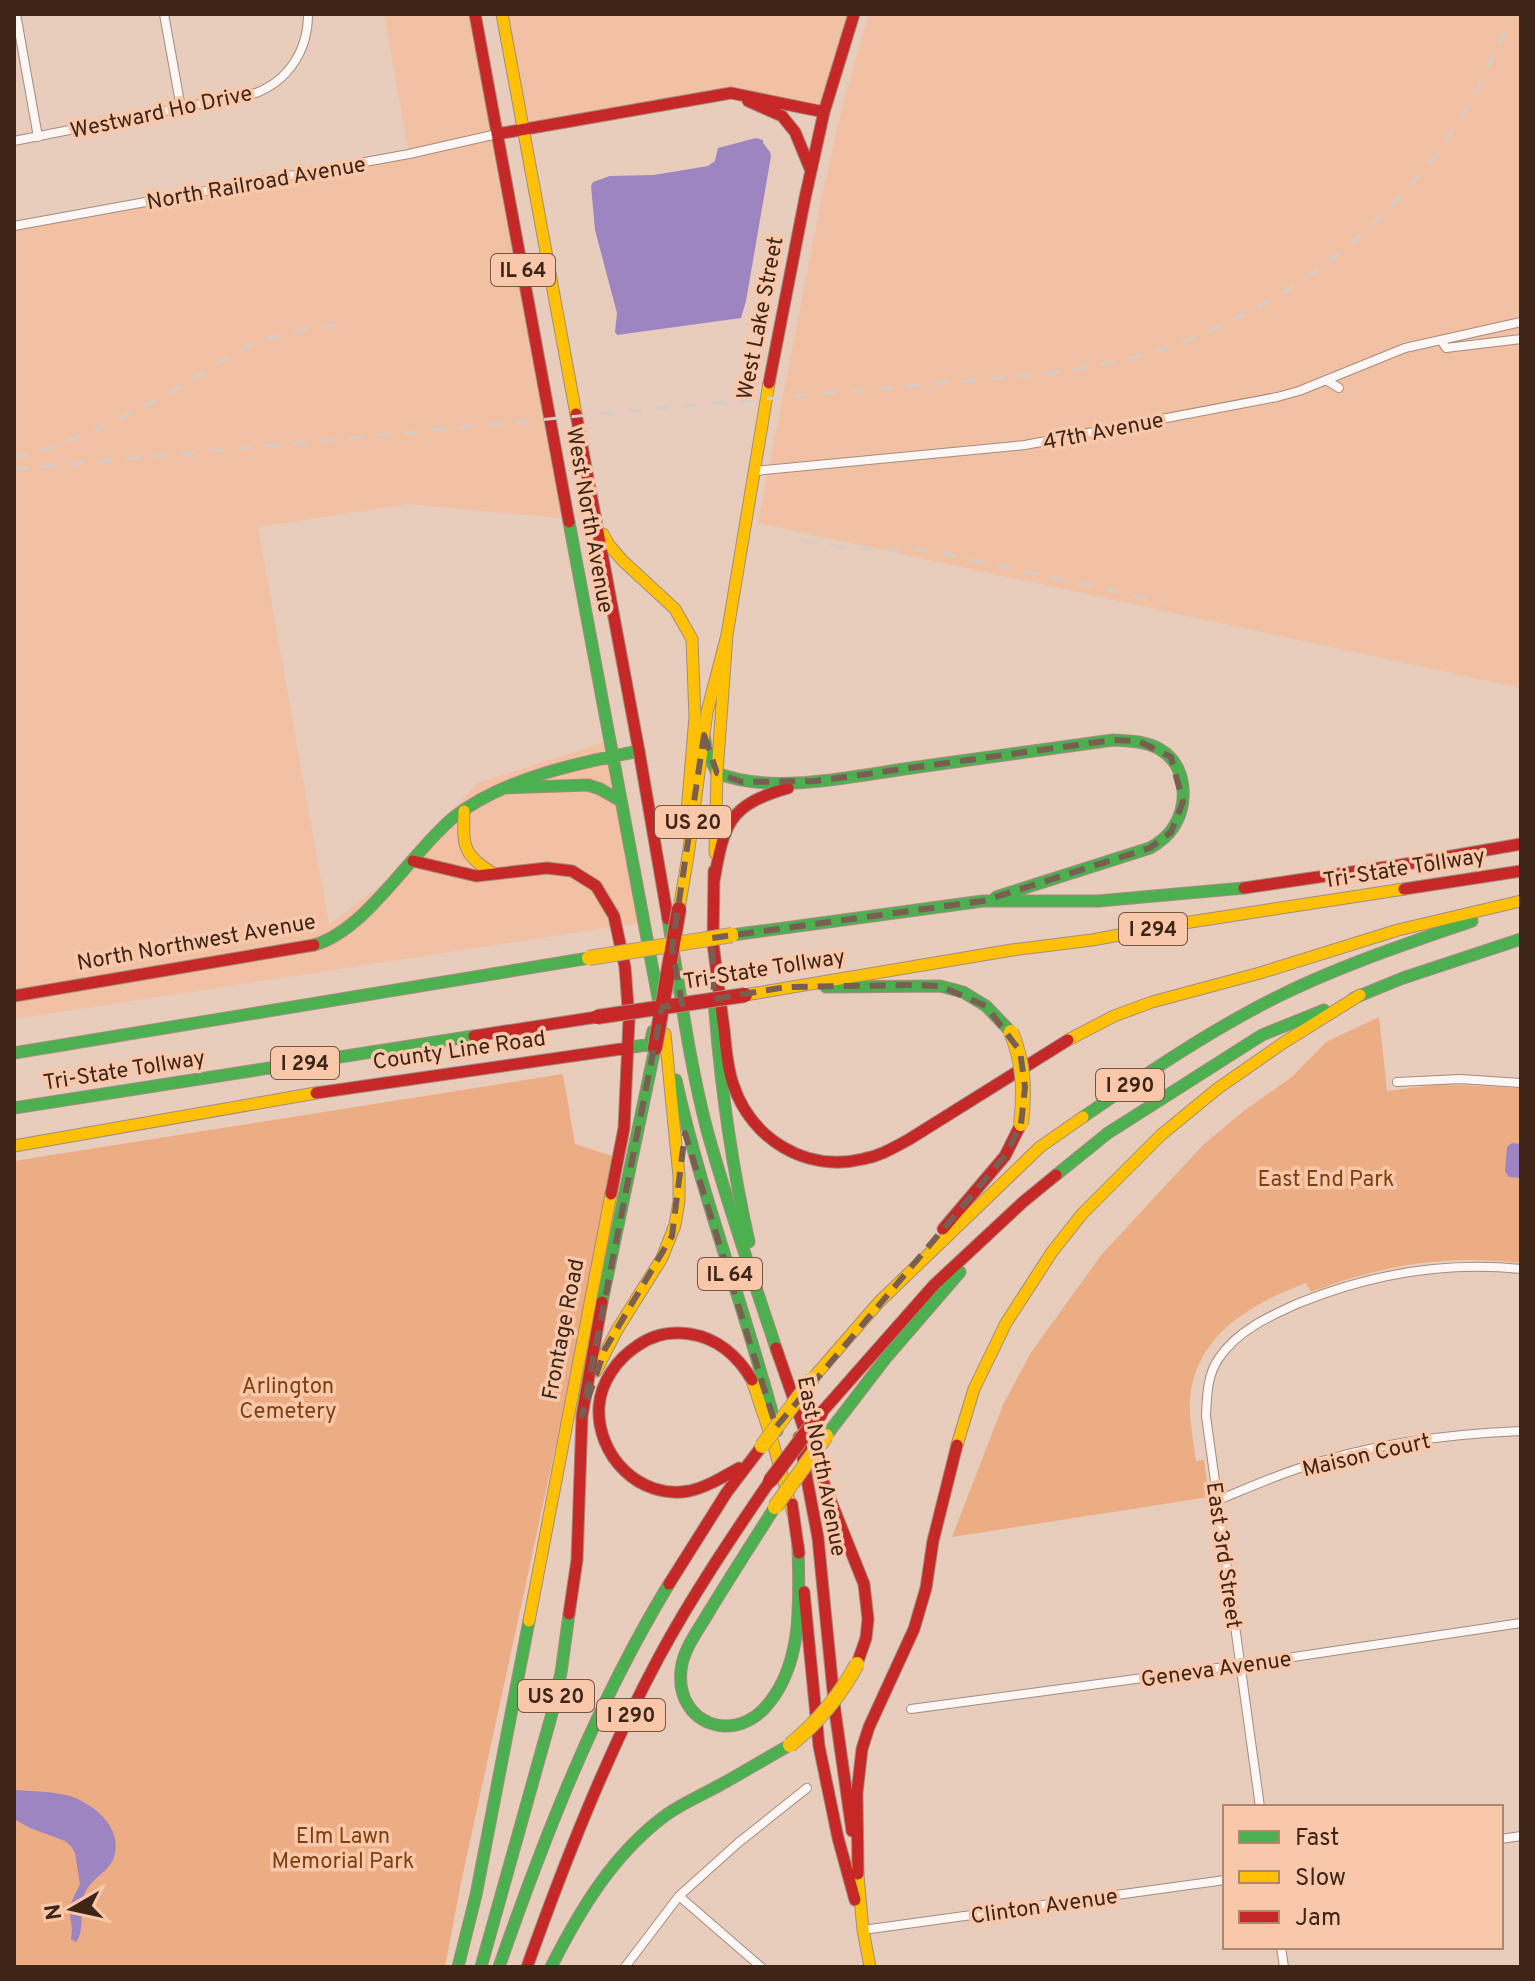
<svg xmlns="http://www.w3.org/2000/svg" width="1535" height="1981" font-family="Overpass,sans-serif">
<rect width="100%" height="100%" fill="#e8ccbc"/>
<path fill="#f2c0a3" d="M384 14H475L569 519 408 504 258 527 329 925 380 886 478 783 609 741 644 922 14 1019V226L409 154Z
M502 14H854L824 112 731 93 523 130Z
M869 14H1521V688L758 523 823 192 844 100Z"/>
<path fill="#edad84" d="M1379 1017 1387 1091 1442 1084 1521 1088V1263C1446 1254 1381 1265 1311 1292L1306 1283C1252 1303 1195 1335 1190 1399 1189 1419 1193 1440 1196 1461L1204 1460 1209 1497 952 1537 1003 1405 1030 1354 1102 1254 1203 1145 1245 1110 1292 1077 1326 1042Z
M563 1074 575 1144 612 1156 562 1417 461 1883 445 1967H14V1161Z"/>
<path fill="#9d85c2" d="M756 138 763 140V143L770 152 771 156 746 301 741 318 617 335 615 332 617 313 595 230 591 186 593 182 610 176 654 175 708 166 715 161 718 148Z
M1512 1143 1521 1144V1178L1509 1177 1505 1171 1507 1147Z
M18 1790C36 1792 56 1791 73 1797 96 1806 123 1829 114 1857 108 1874 90 1878 84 1895 78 1910 86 1928 76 1942L71 1939 72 1930 69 1907 80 1884 75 1853 71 1846 65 1841 30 1828 14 1819V1791Z"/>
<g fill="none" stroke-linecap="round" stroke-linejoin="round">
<g stroke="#a38c7e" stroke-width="10">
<path id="street" d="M16 14 38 137
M164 14 181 108
M14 141 256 93C289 80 308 50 308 14
M14 226 409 154 497 134
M1441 340 1446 348 1521 339
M1326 380 1339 388
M755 471 1025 445 1277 397 1299 391 1405 348 1521 322
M1397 1082 1460 1079 1521 1083
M1216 1501C1243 1490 1270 1478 1297 1469 1369 1444 1445 1434 1521 1431
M911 1709 1240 1665 1521 1623
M1260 1807 1206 1416C1207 1396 1207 1375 1219 1358 1238 1330 1270 1316 1299 1303 1371 1274 1444 1261 1521 1269
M1501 1839 1521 1836
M679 1896 761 1967
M863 1930 1225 1880
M1281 1947 1284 1967
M625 1967 679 1896 738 1843 807 1788"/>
</g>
<g stroke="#a38c7e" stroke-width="13">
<path id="fast" d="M569 522 660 1008
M704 735 707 752 717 773C774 796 857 775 918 767 983 758 1048 749 1113 740 1129 741 1147 741 1161 750 1187 766 1189 804 1173 828 1167 837 1159 843 1150 848L996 897
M504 788 588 785 600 789 621 801
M668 919C680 990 689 1061 707 1130 728 1206 754 1282 779 1357
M732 935 983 901H1098L1244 888
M314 945C367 930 412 851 454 817 504 778 578 763 639 751
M826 987 940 986 963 992 986 1006 1011 1032
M1354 998 1403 978 1521 939
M714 999C720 1081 731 1162 749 1242
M628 1048 650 1044 653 1031
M14 1053 589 958
M676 1080C702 1199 747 1313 777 1431
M14 1108 474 1036
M1083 1117C1146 1074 1209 1031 1277 997 1339 966 1406 944 1472 921
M1056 1175 1108 1133 1262 1035 1324 1010
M602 1302 655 1048
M826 1436 885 1359 960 1272
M775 1507C752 1543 729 1579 707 1615 697 1632 683 1650 681 1670 675 1725 736 1746 769 1703 804 1660 799 1597 798 1545
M458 1967 476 1895 529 1621
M481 1967 551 1717 561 1673 569 1614
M499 1967C545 1835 596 1704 669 1584
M551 1967C580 1910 613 1854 666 1815 683 1803 702 1795 720 1785 744 1772 766 1758 790 1745"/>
</g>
<g stroke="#a38c7e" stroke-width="13">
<path id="slow" d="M502 14 576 414
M603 534 609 545 623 561 675 609 692 639 695 717 687 812
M464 811C463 845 462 855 493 873
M715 853 717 773 727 635 769 383
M679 909 688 856 707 712 727 635
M745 995 1012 950 1092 940 1190 922 1404 889
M1068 1040 1114 1016 1152 1002 1260 973 1398 930 1521 901
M14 1146 316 1093
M596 1371 617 1330 662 1258 675 1225 679 1201V1176L665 1034
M813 1378 879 1302 1040 1147 1083 1117
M752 1380 773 1443 793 1514
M957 1445 974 1389 1006 1323 1052 1252 1082 1214 1161 1135 1217 1089 1283 1043 1360 995
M529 1621 611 1194
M857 1865 863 1930 870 1967"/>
</g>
<g stroke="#a38c7e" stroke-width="13">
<path id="jam" d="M475 14 569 522
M748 101 782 116 795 132 811 171
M497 134 731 93 824 112
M769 383 805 198 824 112 854 14
M576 414 639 751 668 919
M413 861 476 876 547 868 572 871 596 886 614 916 625 967 629 1020 624 1128 611 1194
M714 881C724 823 729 805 788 788
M1244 888 1400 865 1521 844
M1404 889 1521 871
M713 944C717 972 720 1001 724 1029 726 1048 727 1067 733 1084 751 1139 806 1173 863 1159 880 1156 893 1148 908 1140L1068 1040
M713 945 714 871
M14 996 314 945
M474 1036 597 1017
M316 1093 628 1048
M943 1229 1005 1156 1021 1124
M776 1348 818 1469 864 1584 868 1619 866 1638 857 1664
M821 1413 934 1285 1023 1202 1056 1175
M799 1437 818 1538 835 1711 852 1831
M739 1468C723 1477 707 1487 689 1491 639 1500 596 1455 599 1406 601 1382 617 1359 637 1346 652 1335 671 1331 690 1334 717 1338 738 1356 752 1380
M792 1504 799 1553
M669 1584 727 1492 762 1446
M804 1592 819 1746 838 1838 855 1900
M569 1614 577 1560 582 1416 602 1302
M858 1874 857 1793 862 1749 869 1727 914 1629 926 1588 933 1541 957 1445
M527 1967C565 1861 606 1756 659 1657 692 1596 731 1538 770 1481"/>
</g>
<use href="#street" stroke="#fcf7f5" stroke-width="8"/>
<use href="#fast" stroke="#4caf50" stroke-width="11"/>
<use href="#slow" stroke="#ffc107" stroke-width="11"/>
<use href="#jam" stroke="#c62828" stroke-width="11"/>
<path stroke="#d5cdc8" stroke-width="3" stroke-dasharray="14 14" stroke-linecap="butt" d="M14 458C73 443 125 417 178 388 206 372 233 351 264 340 289 331 316 329 342 324
M14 469 364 437 609 413 1053 373C1095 366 1137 359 1177 344 1288 303 1384 231 1451 133 1476 96 1494 55 1512 14
M803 541 855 549H916L941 553 1164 602"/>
<g stroke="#a69888" stroke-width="16" stroke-linecap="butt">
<path id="slow-bridge" d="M589 958 732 935
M1011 1032C1024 1063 1025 1091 1021 1124
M762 1446 813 1378
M775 1507 826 1436
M790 1745C818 1722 840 1696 857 1664"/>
</g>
<g stroke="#a69888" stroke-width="16" stroke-linecap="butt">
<path id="jam-bridge" d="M597 1017 745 995
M655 1048 679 909
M770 1481 821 1413"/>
</g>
<use href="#slow-bridge" stroke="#ffc107" stroke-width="14"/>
<use href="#jam-bridge" stroke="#c62828" stroke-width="14"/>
</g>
<path fill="none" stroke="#795f51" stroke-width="6" stroke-dasharray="16 10" stroke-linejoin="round" d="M704 735 717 773 742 782 816 781 1113 740 1138 741 1171 757 1183 802 1171 832 1150 848 983 901 712 938 714 999 786 987 912 985 940 986 986 1006 1020 1051 1025 1087 1021 1124 1005 1156 776 1427 685 1133 672 1236 605 1349 582 1416 662 1007 682 1004 672 948Z"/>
<g text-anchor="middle" stroke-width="7" stroke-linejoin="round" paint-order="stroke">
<g fill="#f9c8ab" stroke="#755643" stroke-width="2">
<rect x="491" y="254" width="64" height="32" rx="6"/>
<rect x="655" y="806" width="76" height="32" rx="6"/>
<rect x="1119" y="913" width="68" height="32" rx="6"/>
<rect x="271" y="1047" width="68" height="32" rx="6"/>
<rect x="1096" y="1069" width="68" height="32" rx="6"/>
<rect x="698" y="1258" width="64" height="32" rx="6"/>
<rect x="518" y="1680" width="76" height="32" rx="6"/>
<rect x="597" y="1699" width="68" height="32" rx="6"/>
</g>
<g font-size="20" font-weight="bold" fill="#3d2517">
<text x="523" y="277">IL 64</text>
<text x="693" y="829">US 20</text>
<text x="1153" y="936">I 294</text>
<text x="305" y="1070">I 294</text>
<text x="1130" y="1092">I 290</text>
<text x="730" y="1281">IL 64</text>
<text x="556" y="1703">US 20</text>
<text x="631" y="1722">I 290</text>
</g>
<g font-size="22" fill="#3d2517" stroke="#f9c8ab">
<text transform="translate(161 111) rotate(-12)" y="8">Westward Ho Drive</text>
<text transform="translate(256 182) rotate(-10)" y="8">North Railroad Avenue</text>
<text transform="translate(759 318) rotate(-79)" y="8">West Lake Street</text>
<text transform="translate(1103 430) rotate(-11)" y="8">47th Avenue</text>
<text transform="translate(591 520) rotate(80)" y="8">West North Avenue</text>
<text transform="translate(1404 867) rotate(-9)" y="8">Tri-State Tollway</text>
<text transform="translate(196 941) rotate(-10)" y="8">North Northwest Avenue</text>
<text transform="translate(764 968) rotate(-9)" y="8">Tri-State Tollway</text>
<text transform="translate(459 1049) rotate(-8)" y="8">County Line Road</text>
<text transform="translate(124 1069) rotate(-9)" y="8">Tri-State Tollway</text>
<text transform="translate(562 1329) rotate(-79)" y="8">Frontage Road</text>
<text transform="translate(1366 1454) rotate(-13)" y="8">Maison Court</text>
<text transform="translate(823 1466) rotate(79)" y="8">East North Avenue</text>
<text transform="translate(1225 1555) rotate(82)" y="8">East 3rd Street</text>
<text transform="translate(1216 1668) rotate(-8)" y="8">Geneva Avenue</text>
<text transform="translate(1044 1905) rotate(-8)" y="8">Clinton Avenue</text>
</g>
<g font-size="22" fill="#7e4011" stroke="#f9c8ab">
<text x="1326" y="1186">East End Park</text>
<text x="288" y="1393">Arlington<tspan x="288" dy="25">Cemetery</tspan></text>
<text x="343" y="1843">Elm Lawn<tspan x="343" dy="25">Memorial Park</tspan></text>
</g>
</g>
<rect width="1535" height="1981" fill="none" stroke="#3d2517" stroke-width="32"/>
<rect x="1223" y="1805" width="280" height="144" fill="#f9c8ab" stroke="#ae8770" stroke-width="2"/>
<rect x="1239" y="1831" width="40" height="12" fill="#4caf50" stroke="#ae8770" stroke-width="2"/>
<text x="1295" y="1845" font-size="24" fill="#3d2517">Fast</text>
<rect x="1239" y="1871" width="40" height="12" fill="#ffc107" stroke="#ae8770" stroke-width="2"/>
<text x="1295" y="1885" font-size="24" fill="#3d2517">Slow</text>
<rect x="1239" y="1911" width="40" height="12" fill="#c62828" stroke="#ae8770" stroke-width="2"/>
<text x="1295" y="1925" font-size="24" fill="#3d2517">Jam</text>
<g transform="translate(72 1909) rotate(261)" stroke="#f9c8ab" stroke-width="6" paint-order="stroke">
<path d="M0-6L14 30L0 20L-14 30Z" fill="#3d2517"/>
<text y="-12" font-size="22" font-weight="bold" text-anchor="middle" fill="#3d2517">N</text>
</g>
</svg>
